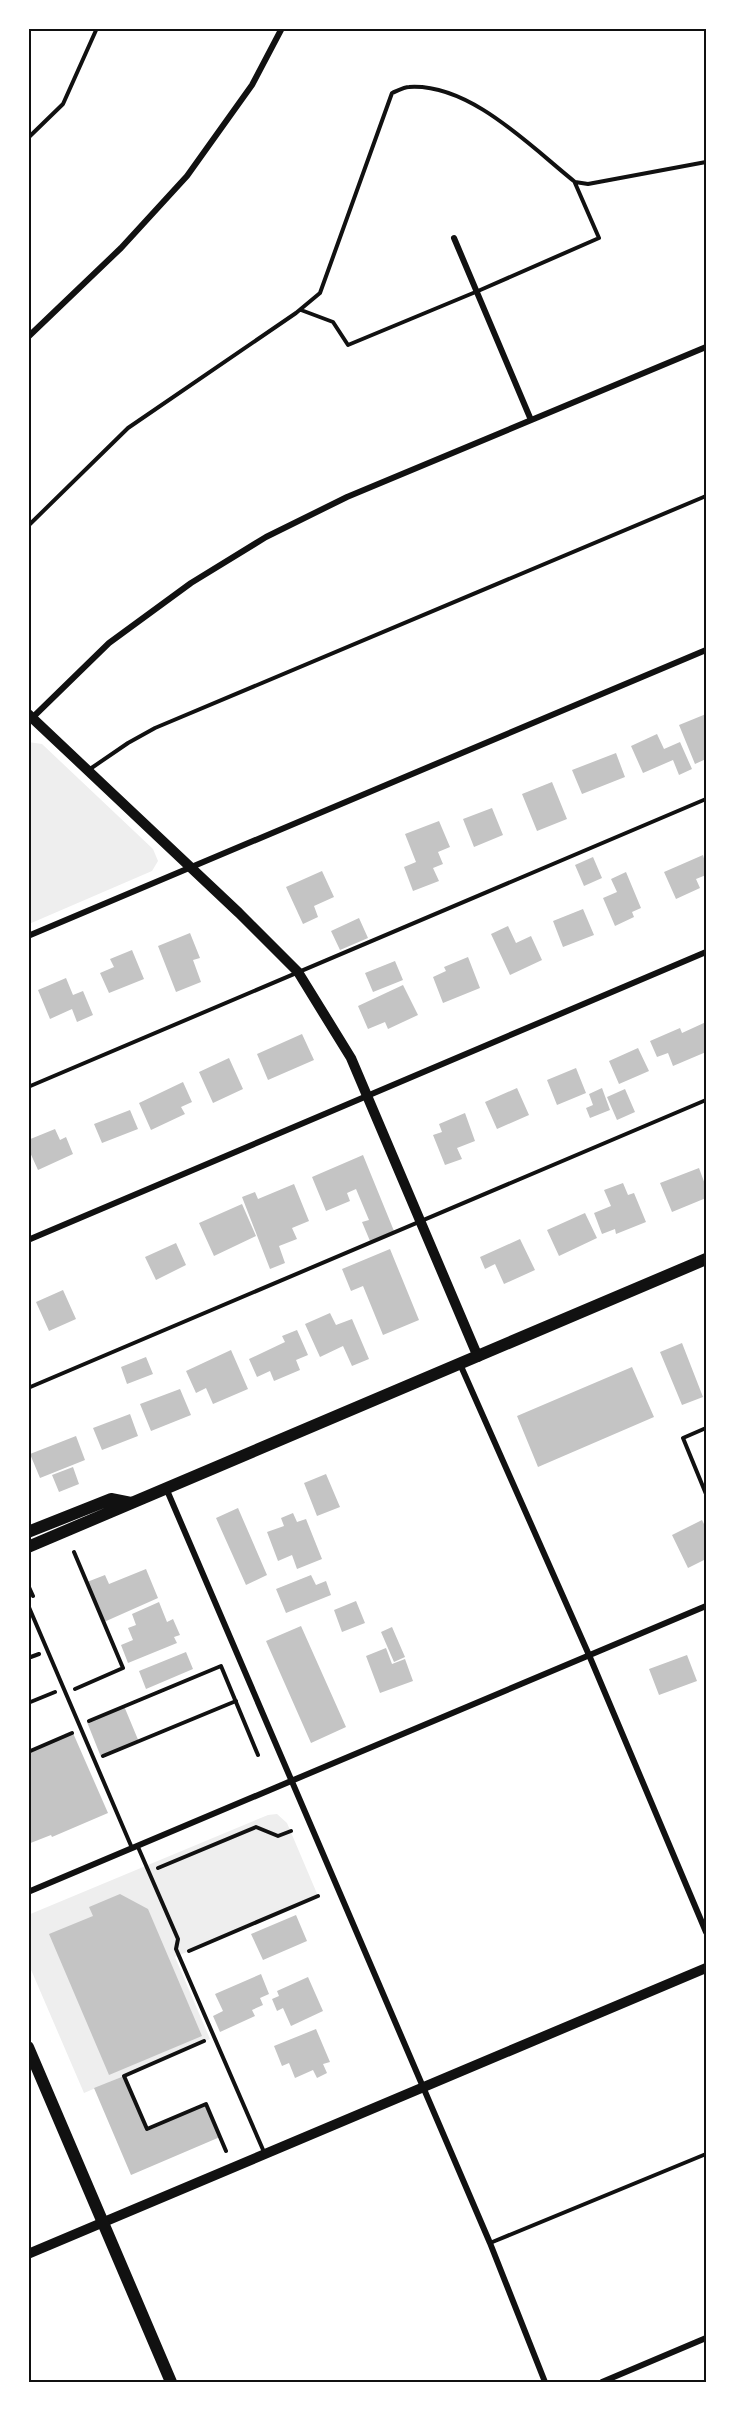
<svg xmlns="http://www.w3.org/2000/svg" width="735" height="2411" font-family="'Alegreya Sans',sans-serif">
<rect width="100%" height="100%" fill="#fff"/>
<path fill="#eee" d="M28 742 42 744 153 849 158 861 152 871 29 924Z
M277 1814 287 1823 318 1896 175 1957 210 2039 84 2093 29 1965 28 1915 268 1815Z"/>
<path fill="#c4c4c4" d="M706 714V759L695 764 679 725Z
M657 734 664 749 680 742 692 769 679 775 673 760 643 773 631 746Z
M616 753 625 777 582 794 572 770Z
M552 782 567 819 537 831 522 794Z
M492 808 503 835 474 847 463 819Z
M439 821 450 847 438 852 443 864 433 868 439 881 413 891 404 867 416 862 405 834Z
M703 855 706 865V875L696 879 700 888 676 899 664 872Z
M593 857 602 878 584 886 575 865Z
M322 871 334 897 314 906 318 917 303 924 286 887Z
M626 872 641 908 632 912 634 917 615 926 603 898 617 892 611 879Z
M583 909 594 935 563 947 553 921Z
M359 918 368 938 340 950 331 931Z
M508 926 516 943 531 936 542 960 510 975 491 934Z
M190 933 200 958 193 960 201 982 176 992 158 946Z
M132 950 144 979 109 993 100 973 114 967 110 959Z
M468 957 480 988 443 1003 433 977 446 971 444 967Z
M395 961 403 980 373 992 365 973Z
M66 978 73 995 83 991 93 1015 77 1022 72 1009 50 1019 38 990Z
M403 985 418 1015 388 1029 385 1022 368 1029 358 1006Z
M706 1022V1052L673 1066 668 1053 657 1057 650 1041 680 1028 682 1033Z
M302 1034 314 1060 268 1080 257 1054Z
M638 1048 649 1071 619 1084 609 1061Z
M229 1058 243 1089 213 1103 199 1072Z
M576 1068 586 1093 557 1105 547 1080Z
M183 1082 192 1102 181 1107 185 1114 151 1130 139 1103Z
M517 1088 529 1115 497 1129 485 1102Z
M602 1088 610 1110 590 1118 586 1108 593 1105 589 1094Z
M625 1089 635 1112 617 1120 607 1097Z
M130 1110 138 1129 102 1143 94 1124Z
M465 1113 475 1141 457 1148 462 1159 445 1165 433 1135 442 1132 439 1124Z
M55 1129 60 1140 66 1137 73 1154 38 1170 28 1148V1140Z
M363 1155 394 1231 370 1241 362 1222 369 1220 356 1189 347 1193 350 1201 326 1211 312 1177Z
M699 1168 706 1187V1198L672 1212 660 1183Z
M623 1183 628 1195 634 1193 646 1222 616 1234 615 1229 602 1234 594 1213 611 1206 604 1190Z
M294 1184 309 1221 292 1228 297 1239 279 1246 285 1263 270 1269 242 1197 255 1192 258 1199Z
M242 1204 256 1236 214 1256 199 1223Z
M585 1213 597 1238 559 1256 547 1230Z
M520 1239 535 1270 504 1284 495 1264 485 1269 480 1257Z
M176 1243 186 1265 156 1280 145 1257Z
M390 1249 419 1320 383 1335 363 1286 351 1291 342 1269Z
M63 1290 76 1319 49 1331 36 1302Z
M330 1313 336 1325 352 1319 369 1359 352 1366 343 1346 320 1357 305 1324Z
M297 1330 308 1355 296 1360 300 1370 274 1381 270 1371 257 1377 249 1359 285 1342 282 1336Z
M682 1343 703 1397 682 1405 660 1352Z
M231 1350 248 1389 213 1404 206 1388 196 1393 186 1371Z
M146 1357 153 1374 127 1384 121 1367Z
M632 1367 654 1417 538 1467 517 1416Z
M180 1389 191 1415 151 1431 140 1404Z
M130 1414 138 1436 102 1450 93 1428Z
M76 1436 85 1460 40 1478 30 1454Z
M73 1467 79 1484 59 1492 52 1475Z
M326 1474 340 1507 317 1516 304 1483Z
M238 1508 267 1575 246 1585 216 1518Z
M293 1513 297 1522 306 1519 322 1559 297 1569 292 1555 278 1561 267 1532 284 1526 281 1518Z
M702 1520 706 1528V1559L688 1568 672 1535Z
M146 1569 158 1598 104 1622 87 1582 105 1575 109 1584Z
M311 1575 316 1585 326 1581 331 1595 286 1613 276 1589Z
M356 1601 365 1623 342 1632 334 1610Z
M159 1602 167 1622 173 1619 180 1635 174 1637 177 1643 128 1663 121 1645 133 1640 128 1628 136 1625 132 1614Z
M301 1626 346 1727 311 1743 266 1641Z
M392 1627 405 1657 394 1662 381 1632Z
M386 1648 392 1664 405 1659 413 1681 380 1693 366 1656Z
M186 1652 193 1669 146 1689 139 1671Z
M687 1655 697 1681 659 1695 649 1669Z
M124 1706 139 1742 101 1757 87 1722Z
M73 1733 108 1813 52 1837 51 1835 28 1844V1752Z
M120 1894 148 1909 202 2036 109 2075 49 1934 93 1916 89 1907Z
M296 1915 307 1941 263 1960 251 1934Z
M261 1974 269 1994 260 1998 263 2005 252 2010 255 2016 220 2032 213 2016 223 2011 215 1994Z
M308 1977 323 2011 291 2026 283 2008 277 2011 272 1999 279 1996 277 1991Z
M316 2029 330 2062 323 2064 327 2073 317 2078 313 2070 295 2078 289 2063 282 2066 274 2046Z
M124 2076 147 2129 206 2104 220 2137 131 2175 94 2088Z"/>
<g fill="none" stroke-linecap="round" stroke-linejoin="round">
<path stroke="#111" stroke-width="4" d="M74 1552 123 1668 75 1689
M28 1585 33 1596
M28 1658 39 1654
M28 1703 55 1692
M89 1721 221 1666 258 1755
M28 1752 72 1733
M103 1756 236 1701
M158 1868 256 1827 278 1836 291 1831
M189 1951 318 1896
M204 2041 124 2076 147 2129 206 2104 226 2151"/>
<path stroke="#111" stroke-width="4" d="M28 138 63 104 97 28
M301 310 333 322 348 345 478 291 599 238 575 183
M28 526 128 428 296 313 320 293 392 93C397 91 404 87 409 87 470 83 531 147 575 182L588 184 706 162
M90 769 128 743 155 728 706 496
M28 1087 706 799
M28 1388 706 1100
M706 1428 683 1438 706 1494
M28 1605 132 1848
M28 1672 29 1673
M138 1847 178 1939 176 1949 264 2152
M490 2243 706 2154"/>
<path stroke="#111" stroke-width="6" d="M454 238 531 420
M28 337 121 248 187 176 252 85 282 28
M28 722 109 643 191 583 266 537 347 497 706 347
M28 936 706 650
M28 1240 706 952
M460 1364 589 1655 706 1932
M166 1488 490 2243 545 2382
M28 1892 706 1606
M602 2382 706 2338"/>
<path stroke="#111" stroke-width="10" d="M28 714 239 913 298 972 351 1058 478 1357
M28 2254 706 1968"/>
<path stroke="#111" stroke-width="12" d="M28 1532 111 1499 131 1503
M28 1547 706 1259
M28 2047 171 2382"/>
</g>
<rect width="735" height="2411" fill="none" stroke="#ffffff" stroke-width="60"/>
<rect x="30" y="30" width="675" height="2351" fill="none" stroke="#111" stroke-width="2"/>
</svg>
